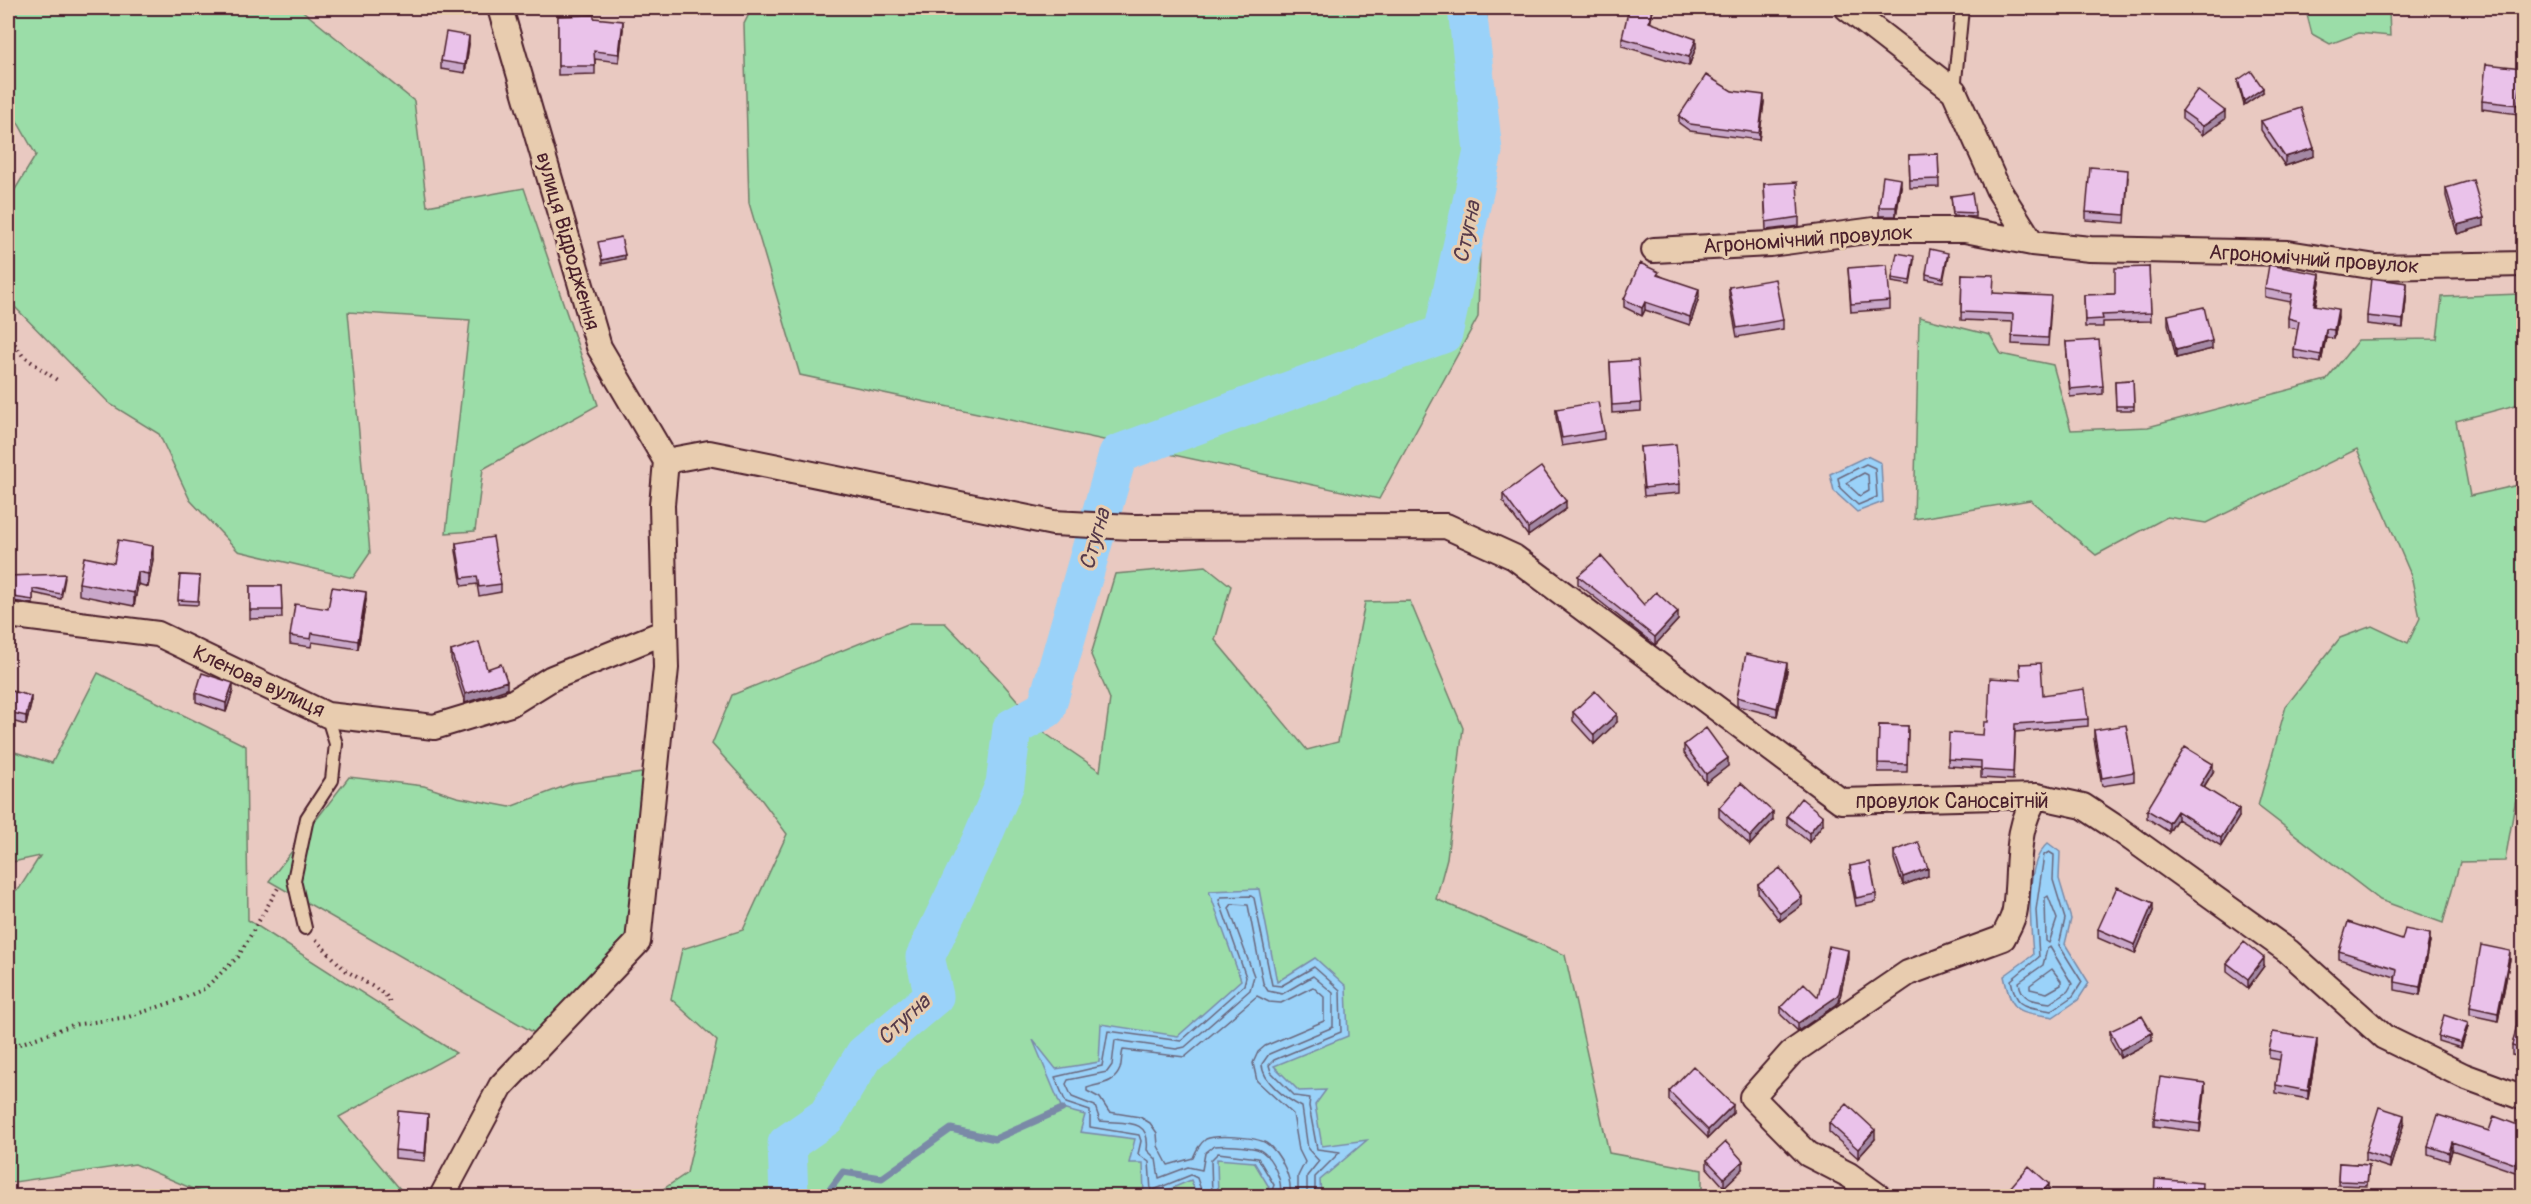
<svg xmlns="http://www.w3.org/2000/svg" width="2531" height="1204" font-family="Pangolin,sans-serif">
<rect width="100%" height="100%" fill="#e9c9c1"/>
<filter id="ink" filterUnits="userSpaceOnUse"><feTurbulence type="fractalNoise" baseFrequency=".0167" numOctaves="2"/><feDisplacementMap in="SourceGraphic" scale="12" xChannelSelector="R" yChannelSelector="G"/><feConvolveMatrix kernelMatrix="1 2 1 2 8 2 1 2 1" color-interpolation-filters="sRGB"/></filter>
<g filter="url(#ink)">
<path fill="#9bdda8" stroke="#727e6a" stroke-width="1.5" d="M8 8H299L414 101 427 206 524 188 598 405 483 469 475 531 446 533 470 320 348 312 370 553 353 578 238 551 190 500 159 434 110 404 8 300V201L36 155 8 105Z
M752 8H1487L1478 317 1379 499 800 375 749 203 744 24Z
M2309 8H2383L2389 11 2390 36 2359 33 2330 44 2312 34 2306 11Z
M2520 294 2524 316 2523 403 2456 421 2470 496 2523 484 2524 753 2505 861 2460 862 2443 923 2380 900 2258 806 2286 706 2340 638 2372 626 2408 643 2420 618 2411 575 2357 449 2206 523 2167 517 2096 555 2030 500 1914 519 1919 317 1990 335 2001 354 2053 365 2071 430 2148 427 2326 380 2358 340 2437 339 2442 297Z
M1206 566 1231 586 1215 640 1307 750 1338 742 1365 602 1410 601 1463 728 1447 858 1436 899 1565 955 1609 1153 1702 1170V1196H653L687 1173 717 1041 671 999 682 949 743 930 787 834 758 795 712 744 732 695 910 623H945L999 679 1046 734 1100 771 1110 699 1091 655 1115 574Z
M98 673 246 746 248 920 456 1053 339 1117 406 1196H209L135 1164 8 1183V893L19 889 40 856 8 863V750L52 763Z
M642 773 629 938 540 1036 269 881 349 777 424 786 457 797 510 807 573 783Z"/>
<path fill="#9ad2f9" stroke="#7a8aa7" stroke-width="1.5" d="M1867 456 1881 463 1883 502 1857 512 1834 491 1830 474Z
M2048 843 2060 852 2059 879 2071 919 2065 944 2089 983 2078 1000 2053 1017C2017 1011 2012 1014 2004 976L2033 955C2031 925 2023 864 2048 843Z
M1259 889 1277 982 1315 958 1346 986 1348 1036 1274 1066 1299 1091 1326 1090 1315 1105 1322 1146 1367 1140 1320 1180 1321 1196H1263L1269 1187 1254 1162 1217 1159 1218 1196H1197L1191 1180 1154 1196H1144L1143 1163H1129L1135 1139 1080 1132 1085 1115 1062 1109 1033 1040 1056 1069 1099 1062 1101 1024 1178 1036 1241 980 1209 891Z"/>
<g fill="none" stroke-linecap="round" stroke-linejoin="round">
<path stroke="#6a677d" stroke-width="1.5" d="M1866 464 1875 468 1877 497 1858 505 1840 488 1838 478Z
M1864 473 1868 475 1869 491 1860 496 1846 483Z
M2049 852 2054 855 2053 880 2065 919 2059 945 2082 982 2073 996 2051 1011C2025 1006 2016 1008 2011 980L2039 957 2036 910 2044 855Z
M2048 896 2057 919 2049 943 2046 941 2045 898Z
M2050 947 2072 984 2068 991 2050 1003C2034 1001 2021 1000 2019 982L2043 965 2047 949Z
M2052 969 2061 981V985L2047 993 2030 989V985Z
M1203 1196 1197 1178 1191 1175 1151 1191 1149 1162 1138 1154 1141 1141 1139 1135 1090 1127V1111L1066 1103 1055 1077 1102 1066 1108 1031 1181 1041 1244 985 1246 977 1219 900 1221 897 1251 896 1254 898 1272 985 1281 986 1314 967 1340 990 1341 1032 1274 1060 1269 1065 1271 1072 1295 1096 1310 1098 1309 1106 1317 1149 1340 1152 1315 1177V1196
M1212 1196 1211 1160 1218 1153 1258 1158 1274 1185 1270 1196
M1279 1196C1285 1184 1271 1153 1257 1149 1245 1146 1226 1145 1214 1146L1205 1153 1202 1170 1188 1167 1159 1178 1156 1159 1147 1150C1151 1117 1124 1124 1100 1121L1095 1106 1072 1097 1066 1084 1068 1080 1107 1072 1112 1065 1115 1040 1176 1049 1185 1047 1250 990 1254 976 1229 908 1232 904 1248 905 1263 983 1268 991 1282 994 1313 976 1333 993V1027L1269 1054 1262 1064C1262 1082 1288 1100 1302 1107L1308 1149 1319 1161 1307 1176V1196
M1289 1196C1294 1181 1280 1152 1266 1143 1256 1137 1216 1134 1206 1139 1199 1144 1196 1151 1193 1158L1168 1165 1158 1146 1157 1133 1150 1123 1140 1117 1109 1112 1100 1098 1087 1091V1088C1099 1083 1114 1085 1120 1069 1122 1063 1121 1056 1123 1050L1185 1057 1257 996 1269 1002 1281 1003 1313 987 1324 997V1021L1265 1046 1258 1052 1253 1063 1257 1081 1293 1114 1299 1150 1305 1162 1298 1176V1196"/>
<path stroke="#7a8aa7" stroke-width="7" d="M825 1196 843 1172 882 1178 951 1129 995 1139 1062 1109"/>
<path stroke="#9ad2f9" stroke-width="39" d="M789 1196 787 1144 827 1116 864 1055 934 996 925 957 980 843 1005 784 1012 728 1046 709 1118 454 1443 334 1483 151 1467 8"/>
<g stroke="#4a1f2b" stroke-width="16">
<path id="lane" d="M1954 91 1962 8
M305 928 294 880 307 818 332 780 336 744 327 715"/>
</g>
<g stroke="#4a1f2b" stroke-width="28">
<path id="street" d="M500 8 599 347 666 461
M1847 8 1954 91 1998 189 2032 243 2090 249 2288 253 2376 267 2524 264
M1654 250 1770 244 1874 230H1965L2032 243
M666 461 709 453 1053 523 1132 527 1446 526 1514 557 1841 801 2037 796 2083 806 2121 831 2288 951 2384 1037 2464 1076 2524 1098
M8 615 158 634 327 715 434 727 510 704 552 678 665 632
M442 1196 501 1086 638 942 666 668 662 505 666 461
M1878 1196 1849 1175 1808 1154 1752 1097 1791 1053 1908 973 2003 938C2007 929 2014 919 2015 909 2021 871 2013 829 2037 796"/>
</g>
<path stroke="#4a1f2b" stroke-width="4" stroke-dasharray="1.5 4.5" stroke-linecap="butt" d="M8 334 23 356 57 380
M316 940 345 970 385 994 391 1004
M8 1048 73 1025 128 1017 179 1000 204 989 238 957 278 888"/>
<use href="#lane" stroke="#e8ccaf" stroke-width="12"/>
<use href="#street" stroke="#e8ccaf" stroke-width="24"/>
</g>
<path fill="#c9a7c9" stroke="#4a1f2b" stroke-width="1.5" d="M1653 8 1650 23 1696 47 1689 66 1622 46V38Z
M2494 8H2508L2494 9Z
M558 16 594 18 623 29 619 62 595 59V74L558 75Z
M469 44 465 73 441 69V61Z
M2522 76 2518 114 2482 109V101Z
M2238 80 2263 92 2244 105 2238 84Z
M1732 91 1764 102 1759 140 1690 131 1679 123V116Z
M2182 111 2225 119 2203 135 2182 119Z
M2261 121 2314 156 2285 166 2261 130Z
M1938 154 1939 187 1910 188 1909 155Z
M2128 178 2125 223 2086 220V212Z
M1764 184 1799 217V226L1766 230Z
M1901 187 1896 216H1879V207Z
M2446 188 2484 226 2457 234 2446 196Z
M1951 196 1975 213V217L1953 216Z
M1948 257 1943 282 1926 279V274Z
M1914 261 1910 285 1892 282V278Z
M2149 267 2151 321 2103 322V327H2085L2084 295 2115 294Z
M1848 268 1890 301V309L1851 312Z
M1962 274 1993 293 2051 305 2048 346 2012 344 2013 322 1961 320Z
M1659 275 1699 297 1690 325 1645 310 1642 316 1624 307V299Z
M2320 282 2316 305 2338 317 2334 339 2326 337 2321 363 2294 358V350L2298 329 2288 327V318L2291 302 2265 297V289Z
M1729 287 1783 320V329L1737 337 1729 295Z
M2407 291 2403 328 2367 324V316Z
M2168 315 2212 349 2176 358 2168 324Z
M2066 342 2103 386V394L2070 397Z
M1610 362 1641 403V411L1612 413Z
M2133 380 2134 410H2116L2115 381Z
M1556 409 1604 431V439L1562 446 1556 417Z
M1640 447 1680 484V493L1644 496Z
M1503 494 1566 509 1528 536 1503 502Z
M456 543 501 584V592L479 596 477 584 462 586 456 551Z
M153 559 148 587 138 584 134 606 79 595V583L114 563Z
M180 575 200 576 198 605 178 604Z
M8 576 65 578 61 599 33 593V604L13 601V589L8 588Z
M1578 576 1644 605 1678 620 1655 645 1578 584Z
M250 586H281L282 618 250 619Z
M366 600 358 649 312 642 311 647 290 644V636L328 609Z
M451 651 487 669 507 689 465 703 451 659Z
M2020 664 2043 695 2088 719V726L2015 732 2013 780 1981 778V768L1948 766V759L1983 735 1988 722 2021 680Z
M1787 671 1777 716 1737 706V697Z
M8 690 31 704 26 725 8 720Z
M233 691 226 712 196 702V693Z
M1573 712 1617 722 1594 744 1573 721Z
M1879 725 1908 726 1907 772H1878Z
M2094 730 2134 772V781L2102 786 2094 739Z
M1684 745 1728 766 1706 783 1684 753Z
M2213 772 2204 787 2239 817 2221 846 2177 819 2169 832 2147 818V810Z
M1719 808 1773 820 1750 845 1719 817Z
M1787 816 1823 824 1809 842 1787 824Z
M1894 851 1928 876 1903 885 1894 859Z
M1850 866 1876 894V902L1856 906 1850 874Z
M1758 885 1802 905 1780 921 1758 893Z
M2153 911 2135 954 2098 938V929Z
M2402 940 2430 942 2420 995 2395 990V977L2339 959V951Z
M1848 958 1839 1002 1836 1005 1798 1031 1781 1015V1007L1818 997Z
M2510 959 2498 1021 2470 1015V1007Z
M2227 963 2264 966 2248 988 2227 972Z
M2523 1003V1057L2512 1055V1046Z
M2468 1027 2461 1048 2438 1041V1036Z
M2110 1031 2152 1041 2120 1058 2110 1040Z
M2317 1047 2308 1099 2276 1093V1085L2280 1060 2269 1058V1050Z
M1669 1091 1733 1113 1708 1138 1669 1100Z
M2205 1091 2200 1132 2154 1126V1118Z
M428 1122 425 1161 395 1158V1150Z
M1829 1123 1875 1139 1858 1158 1829 1132Z
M2404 1123 2390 1168 2365 1160V1152Z
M2523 1127 2515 1172 2452 1150 2449 1161 2428 1154V1146L2489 1131Z
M1707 1160 1743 1169 1724 1187 1707 1168Z
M2339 1163 2369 1165 2367 1186 2338 1185Z
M2009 1189 2049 1193 2046 1197H2009Z"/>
<path fill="#a488a4" stroke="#4a1f2b" stroke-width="1.5" d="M1652 8H1653V10L1649 30V22Z
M623 21V29L619 62V54Z
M469 36V44L465 73V65Z
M1696 39V47L1689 66V57Z
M2522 68V76L2518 114V105Z
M2263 88V92L2244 105V101Z
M1764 95V102L1759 140V133Z
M2225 111V119L2203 135V126Z
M2314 148V156L2285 166V157Z
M1901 179V187L1896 216V207Z
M2484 218V226L2457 234V225Z
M625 255V259L602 264V260Z
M2320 274V282L2314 313V305Z
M2407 283V291L2403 328V320Z
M1699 289V297L1690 325V317Z
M1645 302V310L1642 316V308Z
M2338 309V317L2334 339V330Z
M2326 329V337L2321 363V355Z
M2212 341V349L2176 358V350Z
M1566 501V509L1528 536V528Z
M153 546V559L148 587V574Z
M138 572V584L134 606V593Z
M366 592V600L358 649V641Z
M1678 612V620L1655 645V637Z
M1787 663V671L1777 716V708Z
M507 681V689L465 703V694Z
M233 683V691L226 712V703Z
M31 696V704L26 725V716Z
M1617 714V722L1594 744V735Z
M1728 758V766L1706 783V774Z
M2213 764V772L2200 793V785Z
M2239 809V817L2221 846V838Z
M2177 811V819L2169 832V823Z
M1773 812V820L1750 845V837Z
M1823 816V824L1809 842V833Z
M1928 868V876L1903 885V877Z
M1802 897V905L1780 921V913Z
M2153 903V911L2135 954V945Z
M2430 934V942L2420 995V987Z
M1848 950V958L1839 1002 1836 1005 1798 1031V1023L1836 997Z
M2510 951V959L2498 1021V1013Z
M2264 958V966L2248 988V979Z
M2468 1023V1027L2461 1048V1043Z
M2152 1033V1041L2120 1058V1050Z
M2317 1039V1047L2308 1099V1091Z
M2205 1083V1091L2200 1132V1124Z
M1733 1105V1113L1708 1138V1130Z
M428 1114V1122L425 1161V1153Z
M2404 1115V1123L2390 1168V1160Z
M1875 1130V1139L1858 1158V1149Z
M2523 1139V1147L2515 1172V1164Z
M2452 1142V1150L2449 1161V1153Z
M1743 1161V1169L1724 1187V1178Z
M2049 1184V1193L2046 1197H2038Z"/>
<path fill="#eac2ea" stroke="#4a1f2b" stroke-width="1.5" d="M1629 8H1652L1649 22 1696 39 1689 57 1622 38Z
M594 15V18L623 21 619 54 594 51 595 66H558V16Z
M446 32 469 36 465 65 441 61Z
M2486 64 2522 68 2518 105 2482 101Z
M2251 71 2263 88 2244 101 2238 80Z
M1706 75 1732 91 1764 95 1759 133 1690 124 1679 116Z
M2197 90 2225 111 2203 126 2182 111Z
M2301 108 2314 148 2285 157 2261 121Z
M1938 154 1939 179 1910 180 1909 155Z
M2090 167 2128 170 2125 215 2086 212Z
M1883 176 1901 179 1896 207H1879Z
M2473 180 2484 218 2457 225 2446 188Z
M1797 182 1799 217 1766 222 1764 184Z
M1972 193 1975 213 1953 212 1951 196Z
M621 237 625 255 602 260 598 242Z
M1930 249 1948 253 1943 278 1926 274Z
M1897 253 1914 256 1910 281 1892 278Z
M1640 263 1659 272 1657 275 1699 289 1690 317 1645 302 1642 308 1624 299Z
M1887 265 1890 301 1851 304 1848 268Z
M2269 265 2320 274 2314 305 2338 309 2334 330 2326 329 2321 355 2294 350 2299 321 2288 318 2292 294 2265 289Z
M2149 267 2151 313 2102 315 2103 319 2085 320 2084 295 2115 294V268Z
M1962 274 1994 275 1993 293 2051 296 2048 338 2012 336 2013 314 1961 312Z
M2371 278 2407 283 2403 320 2367 316Z
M1775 279 1783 320 1737 328 1729 287Z
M2204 307 2212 341 2176 350 2168 315Z
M2099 340 2103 386 2070 389 2066 342Z
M1638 360 1641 403 1612 405 1610 362Z
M2133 380 2134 406H2116L2115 381Z
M1598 402 1604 431 1562 438 1556 409Z
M1676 444 1680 484 1644 488 1640 447Z
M1541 467 1566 501 1528 528 1503 494Z
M493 537 501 584 479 587 477 576 462 578 456 543Z
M118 540 153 546 148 574 138 572 134 593 79 583 84 557 114 563Z
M1601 556 1644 605 1656 592 1678 612 1655 637 1578 576Z
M65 574 61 594 33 589V600L13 597V585L8 584V576Z
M180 575 200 576 198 601 178 600Z
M250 586H281L282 610H250Z
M332 587 366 592 358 641 312 633 311 639 290 636 295 604 328 609Z
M479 642 487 669 501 664 507 681 465 694 451 651Z
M1746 654 1787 663 1777 708 1737 697Z
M2041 663 2043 695 2084 689 2088 719 2015 724 2013 772 1981 770V761L1948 759 1949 733 1983 735 1984 722H1988L1990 678 2021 680 2020 664Z
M202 673 233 683 226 703 196 693Z
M8 690 31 696 26 716 8 712Z
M1595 691 1617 714 1594 735 1573 712Z
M1879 725 1908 726 1907 764 1878 763Z
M2126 725 2134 772 2102 778 2094 730Z
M1706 728 1728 758 1706 774 1684 745Z
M2185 747 2213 764 2200 785 2239 809 2221 838 2177 811 2169 823 2147 810Z
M1741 783 1773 812 1750 837 1719 808Z
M1801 798 1823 816 1809 833 1787 816Z
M1918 842 1928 868 1903 877 1894 851Z
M1870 862 1876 894 1856 898 1850 866Z
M1780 868 1802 897 1780 913 1758 885Z
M2117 887 2153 903 2135 945 2098 929Z
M2348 922 2402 940 2405 929 2430 934 2420 987 2395 982 2397 969 2339 951Z
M2244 942 2264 958 2248 979 2227 963Z
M2481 945 2510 951 2498 1013 2470 1007Z
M1829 946 1848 950 1839 993 1836 997 1798 1023 1781 1007 1804 983 1818 997Z
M2522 1002 2523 1003V1049L2512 1046Z
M2444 1015 2468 1023 2461 1043 2438 1036Z
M2142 1016 2152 1033 2120 1050 2110 1031Z
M2273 1032 2317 1039 2308 1091 2276 1085 2281 1052 2269 1050Z
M1693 1066 1733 1105 1708 1130 1669 1091Z
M2160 1077 2205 1083 2200 1124 2154 1118Z
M1847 1104 1875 1130 1858 1149 1829 1123Z
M2379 1107 2404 1115 2390 1160 2365 1152Z
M398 1111 428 1114 425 1153 395 1150Z
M2438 1115 2489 1131 2494 1116 2523 1127V1139L2515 1164 2452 1142 2449 1153 2428 1146Z
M1726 1142 1743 1161 1724 1178 1707 1160Z
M2339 1163 2369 1165 2367 1182 2338 1181Z
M2029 1166 2049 1184 2038 1197H2017L2009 1189Z
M2155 1179 2202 1183 2201 1197H2154Z"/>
</g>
<g text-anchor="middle" stroke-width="6" stroke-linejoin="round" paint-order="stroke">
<g font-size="21" fill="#4a1f2b" stroke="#e8ccaf">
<text transform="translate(1808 239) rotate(-4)" y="7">Агрономічний провулок</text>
<text transform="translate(568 241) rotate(74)" y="7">вулиця Відродження</text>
<text transform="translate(2314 259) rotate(4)" y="7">Агрономічний провулок</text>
<text transform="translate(259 681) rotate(25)" y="7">Кленова вулиця</text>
<text x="1952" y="808">провулок Саносвітній</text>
</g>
<g font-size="22" font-style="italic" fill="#563a4a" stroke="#e8ccaf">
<text transform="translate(1466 232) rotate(-78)" y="8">Стугна</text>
<text transform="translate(1094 539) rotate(-74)" y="8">Стугна</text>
<text transform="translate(903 1019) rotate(-43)" y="8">Стугна</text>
</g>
</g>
<rect width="2531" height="1204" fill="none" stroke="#e8ccaf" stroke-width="30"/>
<rect x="15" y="15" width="2501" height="1174" fill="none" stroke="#4a1f2b" stroke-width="2" filter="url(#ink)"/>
</svg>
